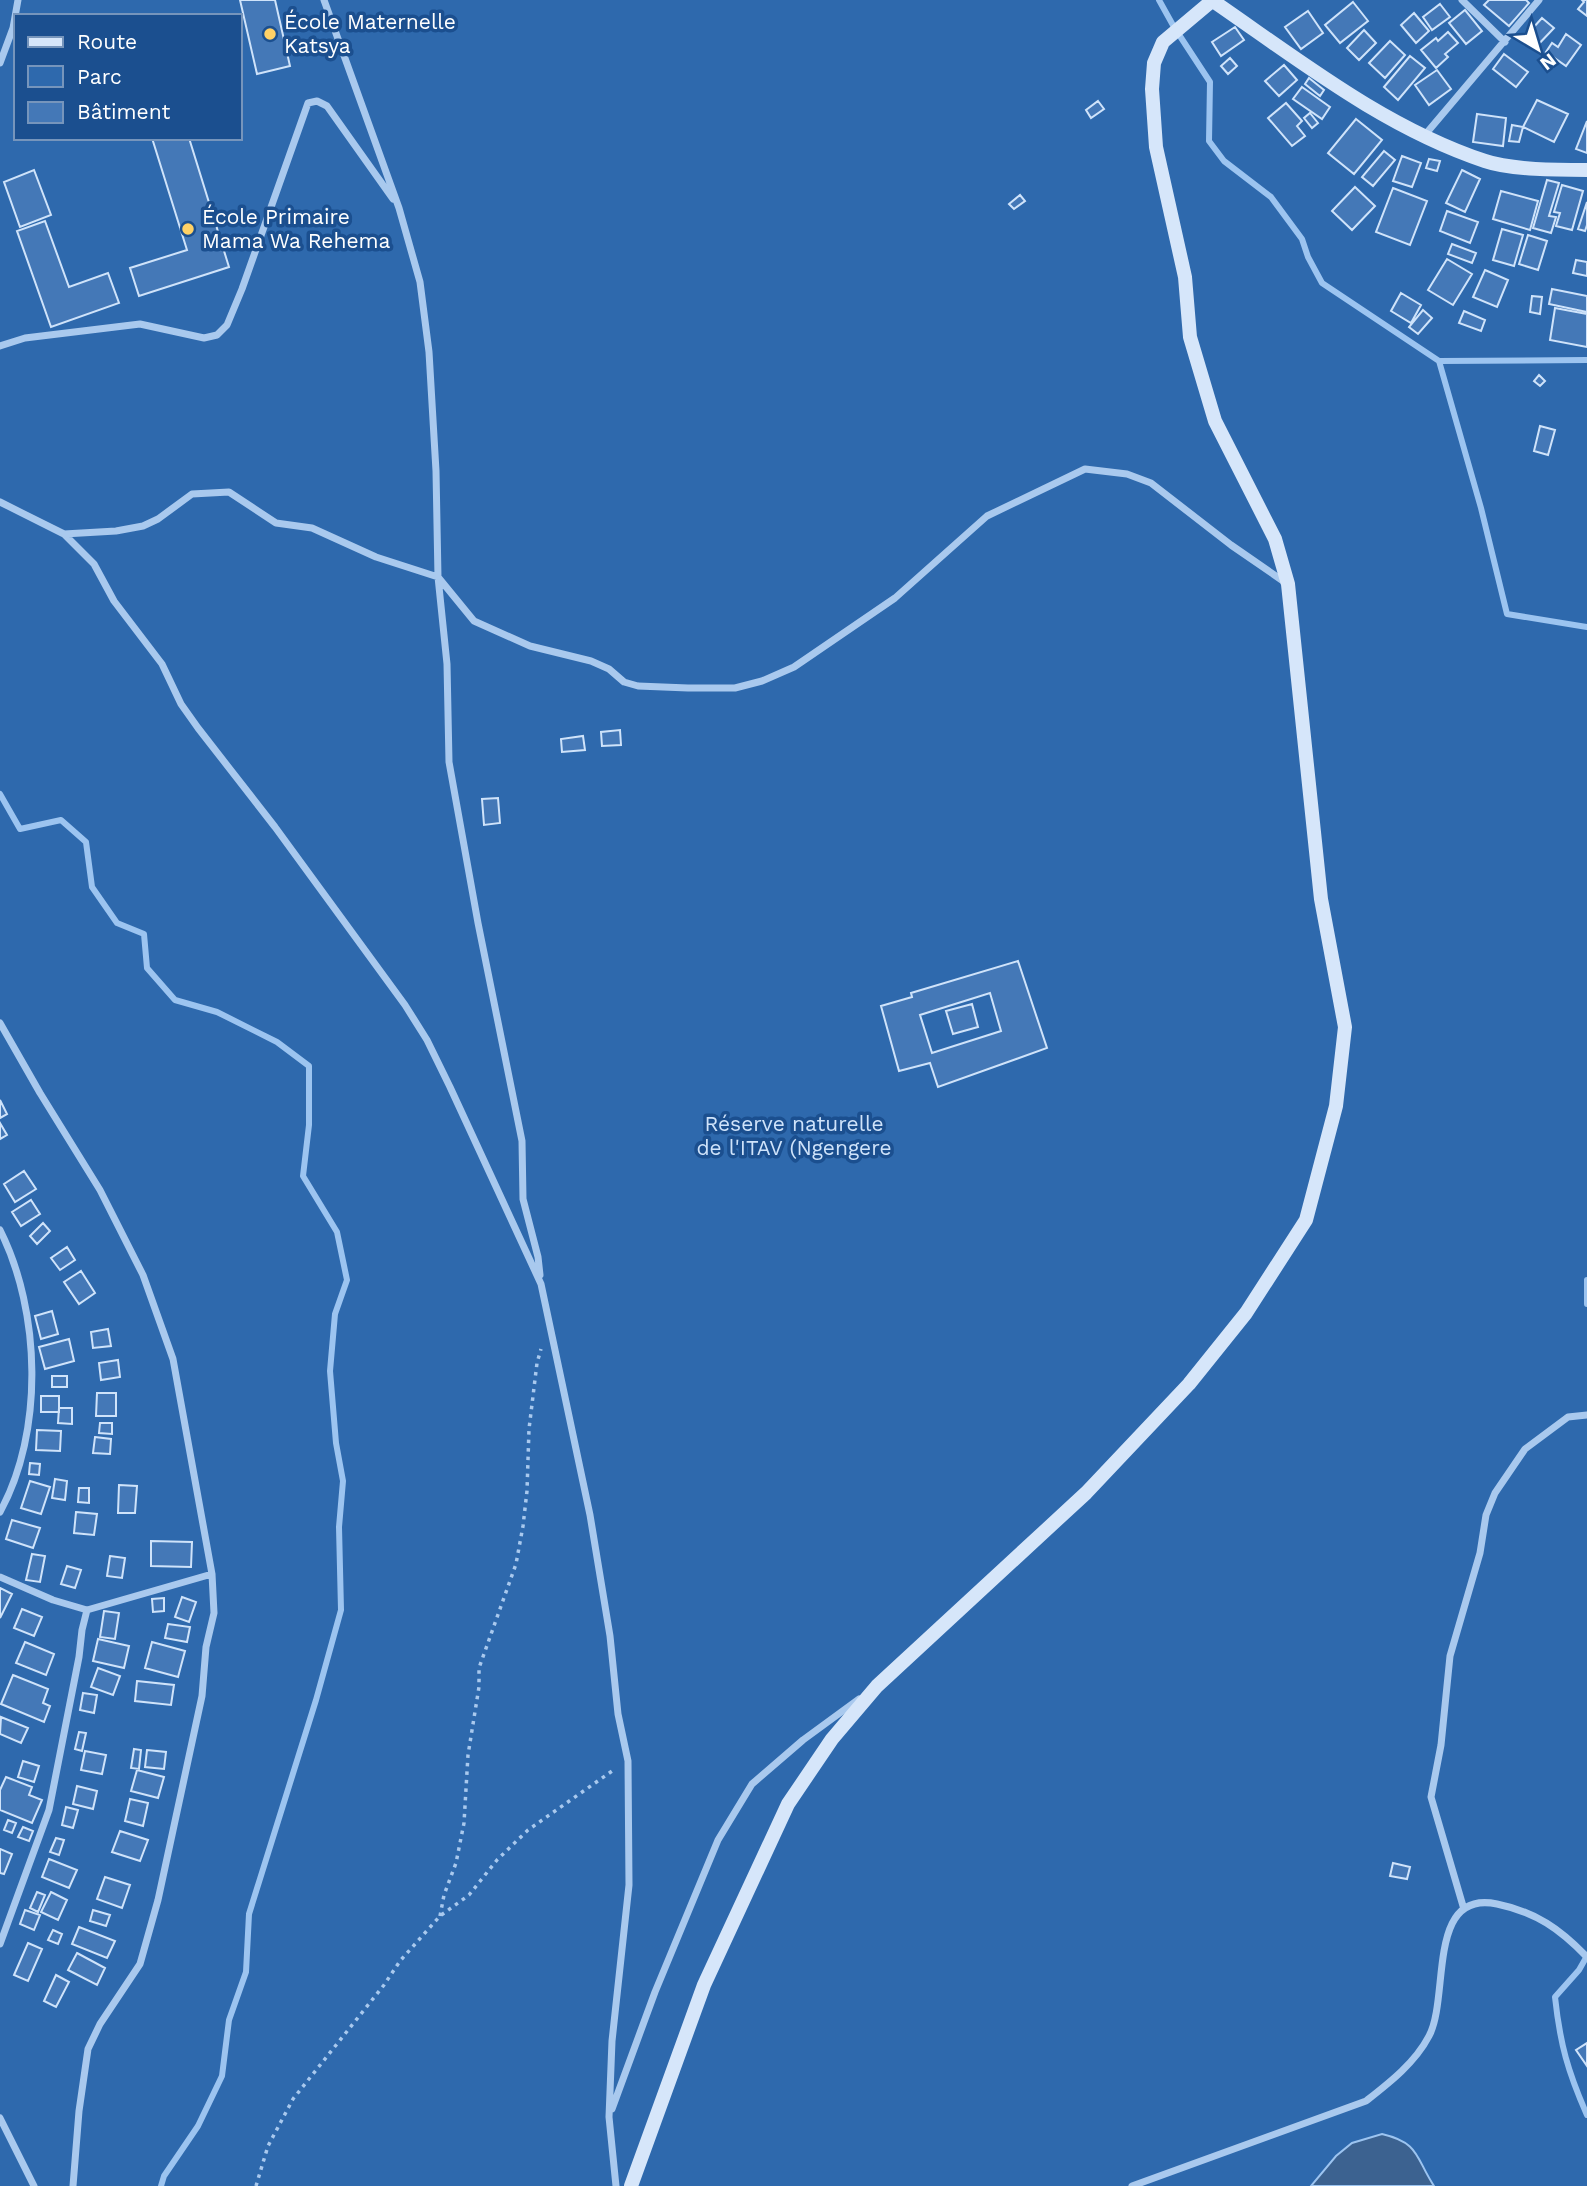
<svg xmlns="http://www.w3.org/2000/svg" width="1587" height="2186" font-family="'Work Sans',sans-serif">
<rect width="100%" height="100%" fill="#1b4f8f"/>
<path fill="#2e69ad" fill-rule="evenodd" d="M0 0H1587V2186H1434L1427 2174 1336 2156 1311 2186H0ZM16 16H240V138H16Z"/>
<path fill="#3c6290" stroke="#9cc4f0" stroke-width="2" d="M1382 2134C1420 2143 1415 2157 1434 2186H1311L1336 2156 1352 2143Z"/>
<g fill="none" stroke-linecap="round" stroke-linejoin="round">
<path stroke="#9cc4f0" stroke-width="6" d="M1159 0 1174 27 1210 82 1209 141 1224 161 1271 197 1302 239 1308 257 1322 283 1439 361 1587 360
M1439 361 1481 508 1507 614 1587 627
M0 794 20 829 61 820 86 842 92 887 117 923 144 934 147 968 175 1000 217 1012 277 1042 309 1066V1125L303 1176 337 1232 347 1280 335 1314 330 1371 336 1443 343 1481 339 1527 341 1610 316 1700 249 1914 246 1972 229 2020 222 2076 198 2126 164 2176 161 2186
M1587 1280V1304
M1587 1956 1579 1970 1555 1997C1560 2044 1568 2072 1587 2115"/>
</g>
<path fill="#4478b7" stroke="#cfe3fa" stroke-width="2" fill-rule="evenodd" d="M240 0H275L290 66 257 74Z
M1489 0H1526L1529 3 1509 26 1484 5Z
M1582 0H1587V16L1578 9 1584 2Z
M1353 2 1368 21 1340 43 1325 25Z
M1440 4 1450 17 1432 30 1423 17Z
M1465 10 1482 31 1466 44 1449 23Z
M1308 11 1323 33 1301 49 1285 27Z
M1414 13 1429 31 1416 43 1401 25Z
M1542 18 1554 28 1534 49 1523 39Z
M1235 27 1244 40 1221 56 1212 42Z
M1364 30 1376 43 1359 60 1347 48Z
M1448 32 1458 43 1445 54 1448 57 1436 68 1421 50 1436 38 1438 41Z
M1566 34 1581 45 1566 66 1546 52 1552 43 1558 47Z
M1390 41 1405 55 1385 78 1369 63Z
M1504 54 1528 72 1516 87 1493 69Z
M1410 56 1425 68 1398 100 1384 87Z
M1230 58 1237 66 1228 74 1221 66Z
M1284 65 1297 80 1279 96 1265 81Z
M1437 70 1451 89 1429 105 1415 85Z
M1309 78 1324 90 1320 96 1305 84Z
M1302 87 1330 107 1322 119 1293 99Z
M1537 100 1568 114 1554 142 1523 127Z
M1098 101 1104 109 1091 118 1086 110Z
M1286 103 1302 121 1297 126 1305 136 1292 146 1268 118Z
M1310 113 1318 123 1312 128 1304 118Z
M1477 114 1506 118 1503 146 1473 142Z
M1356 119 1382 140 1354 174 1328 153Z
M1587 121V153L1576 149Z
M1512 125 1523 127 1519 142 1509 141Z
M152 138H189L229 267 139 296 130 268 187 250Z
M1384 151 1395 160 1373 186 1362 177Z
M1402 156 1421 163 1412 187 1393 181Z
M1429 159 1440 161 1437 171 1426 168Z
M34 170 51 215 20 227 4 182Z
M1462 170 1480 179 1465 212 1446 203Z
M1547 180 1559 183 1549 216 1556 217 1551 233 1533 228Z
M1562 185 1583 191 1572 230 1556 226 1560 213 1554 212Z
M1355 187 1375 206 1352 230 1332 211Z
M1393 188 1427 201 1410 245 1376 232Z
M1501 191 1538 201 1530 230 1493 219Z
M1020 195 1025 201 1014 209 1009 204Z
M1587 202V225L1585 231 1578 229Z
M1447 211 1478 222 1470 243 1440 231Z
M45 221 69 287 108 273 119 303 51 327 17 231Z
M1502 229 1523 235 1514 266 1493 260Z
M1528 235 1547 241 1538 270 1519 264Z
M1452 244 1476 253 1472 263 1448 254Z
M1447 259 1472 274 1453 305 1428 290Z
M1576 260 1587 262V276L1573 273Z
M1485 270 1508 280 1497 307 1473 297Z
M1552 289 1587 296V312L1549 304Z
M1401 293 1421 305 1411 323 1391 311Z
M1532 296 1542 297 1540 314 1530 312Z
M1555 308 1587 314V347L1550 340Z
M1423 310 1432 318 1418 334 1409 327Z
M1464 311 1485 320 1481 331 1459 323Z
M1539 375 1545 381 1540 386 1534 381Z
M1540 426 1555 430 1548 455 1534 451Z
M620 730 621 745 602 746 601 732Z
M583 736 585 750 562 752 561 739Z
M498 798 500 823 484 825 482 799Z
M1018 961 1047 1048 938 1087 930 1063 899 1071 881 1006 912 997 911 993ZM990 993 1001 1031 932 1053 920 1015Z
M972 1004 978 1027 953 1034 946 1011Z
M0 1100 7 1114 0 1118Z
M0 1123 7 1135 0 1139Z
M24 1171 36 1189 15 1202 4 1184Z
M31 1200 40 1214 21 1226 12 1212Z
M43 1223 50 1231 37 1244 30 1236Z
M67 1247 75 1260 60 1270 51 1258Z
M81 1271 95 1293 79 1304 64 1282Z
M52 1311 58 1334 41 1339 35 1316Z
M108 1329 111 1346 93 1348 91 1332Z
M69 1339 74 1361 45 1369 39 1347Z
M118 1360 120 1377 101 1380 99 1363Z
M52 1376H67V1387H52Z
M97 1393H116V1416H96Z
M41 1396H59V1412H41Z
M59 1408H72V1424L58 1423Z
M100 1423H112V1434L99 1433Z
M37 1430 61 1431 60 1451 36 1450Z
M95 1437 111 1439 110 1454 93 1453Z
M30 1463 40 1464 39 1475 29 1474Z
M55 1479 67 1481 65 1500 52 1498Z
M30 1481 50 1487 41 1514 21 1508Z
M119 1485 137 1486 135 1513H118Z
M79 1488H89V1503L78 1502Z
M76 1512 97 1514 94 1535 74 1533Z
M12 1520 40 1528 33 1548 6 1539Z
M151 1541 192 1542 191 1567 151 1566Z
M32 1554 45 1556 40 1582 26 1580Z
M110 1556 125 1558 122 1578 107 1576Z
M67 1566 81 1570 75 1588 61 1584Z
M0 1588 12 1594 0 1618Z
M182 1597 196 1602 189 1622 175 1617Z
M164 1598V1611L153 1612 152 1599Z
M22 1609 42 1617 34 1636 14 1628Z
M104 1611 119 1613 115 1639 100 1637Z
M168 1624 190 1627 187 1642 165 1638Z
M98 1639 129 1646 124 1668 93 1661Z
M25 1642 54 1654 46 1675 16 1663Z
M152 1642 185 1651 178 1677 145 1668Z
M98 1668 120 1676 113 1695 91 1687Z
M13 1675 48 1689 43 1703 50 1706 44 1722 1 1704Z
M137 1681 174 1685 171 1705 135 1701Z
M83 1693 97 1695 94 1713 80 1710Z
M1 1717 28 1728 21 1743 0 1734Z
M79 1732 86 1733 82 1751 75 1749Z
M134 1749 141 1750 139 1769 131 1768Z
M147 1750 166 1752 164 1769 145 1767Z
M85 1751 106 1755 102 1774 81 1770Z
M23 1761 39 1766 34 1782 18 1777Z
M137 1770 164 1777 158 1798 131 1791Z
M6 1777 32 1787 29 1795 42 1800 32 1823 0 1810V1790Z
M77 1786 97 1791 93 1809 73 1804Z
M130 1799 148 1803 143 1826 125 1821Z
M66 1807 78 1810 73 1828 62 1825Z
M8 1820 16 1823 12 1833 4 1830Z
M23 1827 33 1831 29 1841 18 1837Z
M120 1831 148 1840 140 1861 112 1852Z
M56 1838 64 1840 59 1855 50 1852Z
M0 1849 12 1854 4 1874 0 1873Z
M49 1859 77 1870 69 1888 42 1877Z
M1393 1863 1410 1867 1407 1879 1390 1876Z
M105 1877 130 1885 122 1908 97 1899Z
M37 1892 45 1895 38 1912 30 1908Z
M51 1892 67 1900 58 1920 41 1912Z
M25 1910 40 1915 34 1930 20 1924Z
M93 1910 110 1915 106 1926 90 1921Z
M79 1927 115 1941 107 1958 72 1944Z
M53 1930 62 1934 58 1944 48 1940Z
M28 1943 42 1949 28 1981 14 1975Z
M77 1953 105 1968 97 1985 68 1970Z
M56 1975 69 1982 56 2007 44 2001Z
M1587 2043V2066L1576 2050Z"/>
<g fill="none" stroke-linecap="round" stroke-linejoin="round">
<path stroke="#a9c9ee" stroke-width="3.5" stroke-dasharray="3.5 5" stroke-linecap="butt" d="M440 1916 444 1895 456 1863 464 1823 468 1755 479 1687V1668L516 1564 523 1526 527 1491 529 1429 537 1363 541 1349
M256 2186 268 2146 293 2099 384 1985 400 1961 440 1916 469 1895 497 1860 528 1830 615 1769"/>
<path stroke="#a9c9ee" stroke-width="7" d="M324 0 399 208 420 282 429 352 436 471 438 577 447 664 449 762 478 923 522 1141 523 1199 538 1257 540 1275
M1462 0 1505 42
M0 63 13 28 18 0
M1424 136 1539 0
M0 346 25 338 140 324 204 338 217 335 227 325 242 289 308 103 317 101 327 106 393 199
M0 502 64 534 94 564 114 601 162 664 181 704 198 728 275 827 405 1005 427 1040 450 1087 541 1284 590 1515 610 1636 618 1714 628 1761 629 1885 612 2041 609 2117 616 2186
M64 534 116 531 143 526 158 519 192 494 229 492 276 523 312 528 376 557 438 577 474 621 530 646 591 661 609 669 624 682 638 686 688 688H735L762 681 794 667 895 598 987 516 1085 469 1127 474 1151 483 1231 545 1286 583
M0 1023 40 1093 100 1190 143 1275 173 1359 212 1574 214 1613 206 1647 202 1696 158 1900 140 1964 100 2024 88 2049 79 2111 73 2186
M0 1230C41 1312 44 1432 0 1512
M0 1577 53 1600 87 1610 82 1630 79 1657 49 1810 0 1944
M87 1610 212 1574
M1463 1906 1431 1797 1441 1745 1450 1656 1480 1553 1486 1515 1495 1493 1525 1449 1568 1417 1587 1415
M612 2109 655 1992 718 1840 752 1784 803 1740 859 1699
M0 2118 34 2186
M1132 2186 1366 2101C1389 2083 1415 2063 1429 2036 1450 1997 1426 1889 1497 1904 1536 1912 1560 1929 1587 1957"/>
<path stroke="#d6e6fa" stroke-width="14" d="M1213 1C1299 60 1385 128 1485 161 1511 170 1559 170 1587 170
M631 2186 704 1985 788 1804 832 1739 877 1686 1086 1493 1189 1384 1246 1313 1306 1220 1336 1106 1345 1027 1321 899 1288 584 1275 539 1215 421 1190 337 1185 277 1156 147 1152 89 1154 63 1163 42 1213 0"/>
</g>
<g fill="#ffd166" stroke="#1b4f8f" stroke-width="2.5">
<circle cx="270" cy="34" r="7"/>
<circle cx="188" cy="229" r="7"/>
</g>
<g text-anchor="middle" stroke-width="7" stroke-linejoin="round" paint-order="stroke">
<g font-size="21" fill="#fff" stroke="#1b4f8f" text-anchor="start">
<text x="284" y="29">École Maternelle<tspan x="284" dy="24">Katsya</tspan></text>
<text x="202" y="224">École Primaire<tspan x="202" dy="24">Mama Wa Rehema</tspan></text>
</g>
<g font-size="21" fill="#cfe3fa" stroke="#1b4f8f">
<text x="794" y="1131">Réserve naturelle<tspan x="794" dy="24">de l'ITAV (Ngengere</tspan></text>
</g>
</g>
<rect x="14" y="14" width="228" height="126" fill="#1b4f8f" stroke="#7695bc" stroke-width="2"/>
<rect x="28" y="37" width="35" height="10" fill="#d6e6fa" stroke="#7695bc" stroke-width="2"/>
<text x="77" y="49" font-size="21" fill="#ffffff">Route</text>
<rect x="28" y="66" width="35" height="21" fill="#2e69ad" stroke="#7695bc" stroke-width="2"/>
<text x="77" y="84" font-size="21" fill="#ffffff">Parc</text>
<rect x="28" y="102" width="35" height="21" fill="#4478b7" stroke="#7695bc" stroke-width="2"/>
<text x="77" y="119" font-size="21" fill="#ffffff">Bâtiment</text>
<g transform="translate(1538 49) rotate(142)" stroke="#1b4f8f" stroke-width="5" paint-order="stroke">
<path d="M0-5L12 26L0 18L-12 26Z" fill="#ffffff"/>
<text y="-10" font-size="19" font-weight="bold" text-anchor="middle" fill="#ffffff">N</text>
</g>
</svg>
